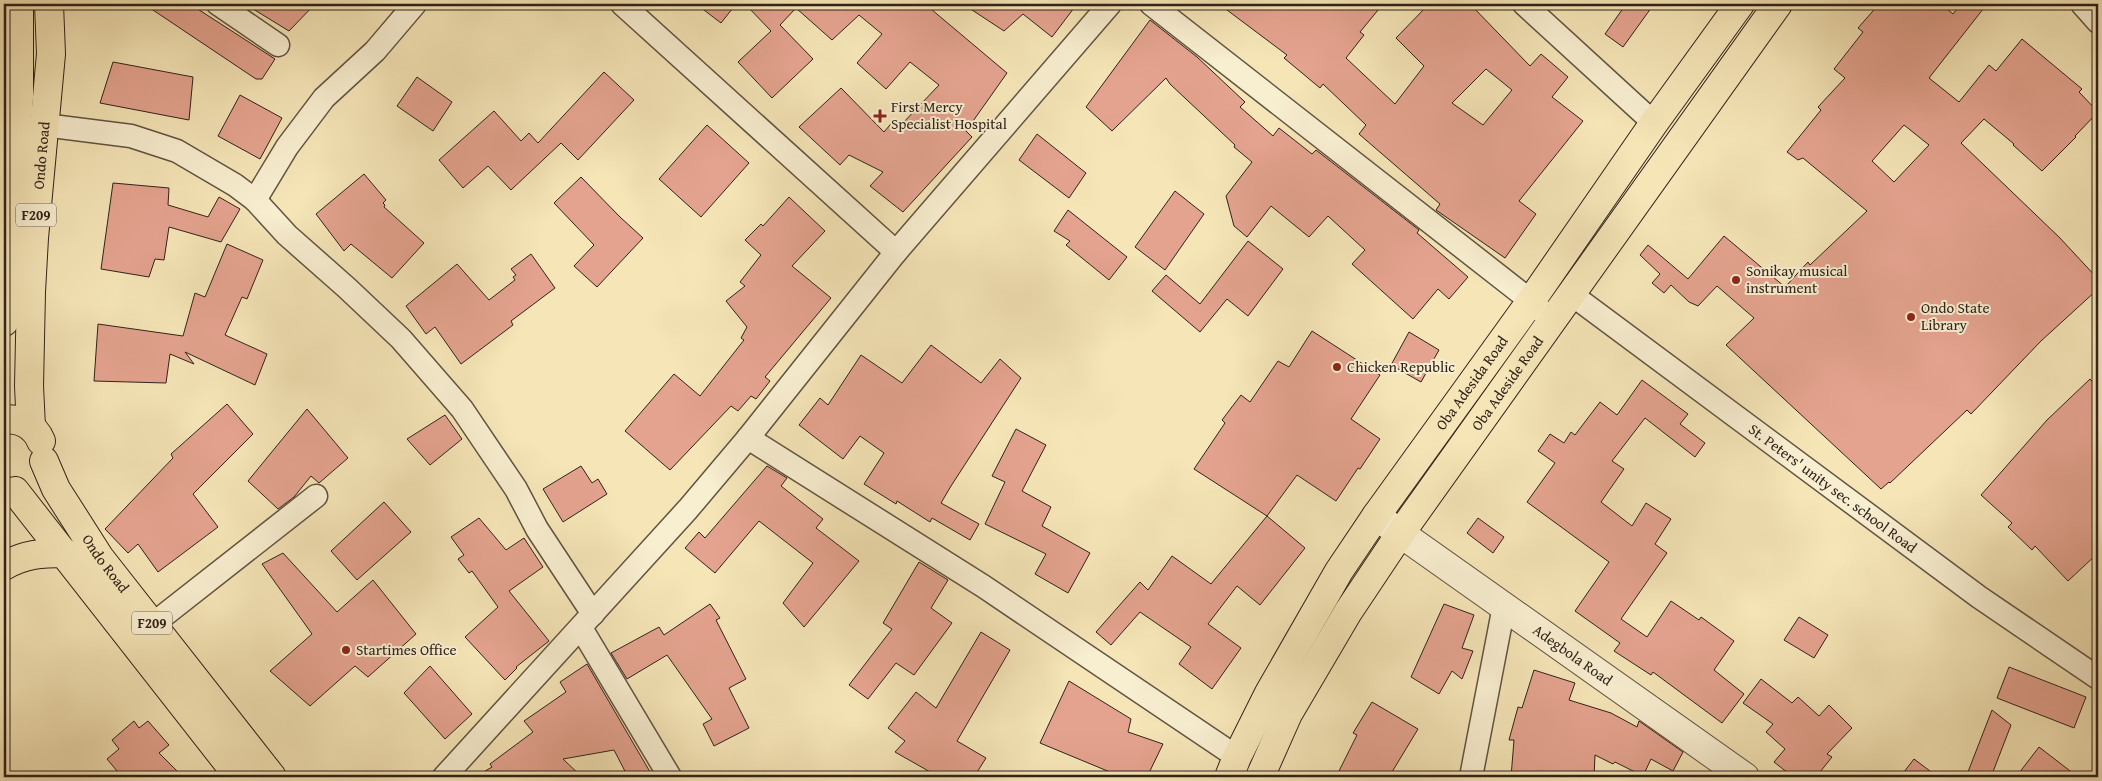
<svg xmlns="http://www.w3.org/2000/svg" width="2102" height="781" font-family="'Gentium Book Plus',serif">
<rect width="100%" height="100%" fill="#f5e5b7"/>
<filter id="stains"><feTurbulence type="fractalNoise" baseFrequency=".004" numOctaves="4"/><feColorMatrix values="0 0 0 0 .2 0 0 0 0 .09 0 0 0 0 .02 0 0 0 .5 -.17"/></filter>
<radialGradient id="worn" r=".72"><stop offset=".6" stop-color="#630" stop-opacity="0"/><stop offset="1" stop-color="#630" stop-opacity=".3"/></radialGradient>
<path fill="#e4a38f" stroke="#30221a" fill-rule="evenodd" d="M144 4H190L275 59 262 79H256Z
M245 4H315L289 31Z
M696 4H736L721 23Z
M745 4H925L1007 73 966 131 972 137 903 212 870 186 883 172 849 155 840 165 799 127 841 88 884 132 895 119 901 125 939 85 910 62 886 89 857 63 882 34 859 15 832 40 796 8 780 25 813 59 772 98 738 62 771 31Z
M963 4H1077L1052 37 1023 14 1004 31Z
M1219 4H1383L1360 32 1364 35 1346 58 1395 104 1424 66 1396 38 1429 4H1470L1530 66 1541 54 1568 77 1552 97 1583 121 1519 201 1536 214 1505 258 1436 210 1440 204 1359 134 1366 125 1323 84 1320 88 1284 58 1287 55ZM1486 69 1512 90 1483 125 1452 103Z
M1626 4H1654L1623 47 1605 34Z
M1879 4H1941L1953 14 1961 4H1987L1929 78 1959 102 1989 65 1996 71 2022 39 2082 89 2079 92 2098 112 2075 136 2076 137 2042 171 2013 145 2014 144 1984 119 1961 143 2060 238 2098 279V289L2041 341 1971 414 1967 410 1890 483 1889 482 1881 489 1726 345 1754 318 1717 286 1698 306 1689 302 1671 285 1664 293 1652 283 1660 274 1640 255 1648 245 1688 279 1724 236 1785 287 1808 262 1810 265 1867 211 1803 158 1798 160 1787 152 1821 110 1818 107 1845 78 1834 69 1863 32 1858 28ZM1904 125 1929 145 1894 182 1872 161Z
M1150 20 1197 57 1245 102 1240 107 1273 136 1279 128 1312 154 1316 150 1419 230 1417 233 1468 277 1449 299 1438 289 1413 319 1352 264 1365 250 1328 216 1309 237 1271 206 1247 237 1234 226 1226 196 1252 162 1234 147 1235 145 1170 84 1166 78 1112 131 1086 107Z
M113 62 193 77 189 120 100 103Z
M604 72 634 100 578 160 561 143 511 190 488 166 463 188 439 160 494 111 521 141 529 133 538 143Z
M417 77 452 102 433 131 397 106Z
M240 95 282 118 260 159 218 136Z
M707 125 749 163 701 217 659 179Z
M1037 134 1086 173 1069 198 1019 160Z
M364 174 386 200 383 203 385 205 384 207 424 243 392 278 351 244 344 251 316 214Z
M581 177 620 217 643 238 597 287 574 266 594 245 554 203Z
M113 183 169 188 168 205 208 217 219 197 240 209 221 242 169 227 164 260 155 259 149 277 101 269Z
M1175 191 1204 214 1165 270 1135 247Z
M789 197 825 231 792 266 831 298 765 377 770 381 756 399 751 396 738 411 731 406 670 470 625 431 674 374 700 396 744 340 741 338 747 327 726 301 745 286 740 282 761 255 745 240 761 224 763 226Z
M1068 210 1127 257 1109 280 1066 245 1070 241 1054 231Z
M1248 241 1283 269 1248 316 1227 299 1200 332 1152 291 1166 275 1200 304Z
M227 244 263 260 247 299 242 297 225 335 267 354 255 385 185 352 194 364 170 354 166 383 94 381 98 324 183 336 195 293 205 297Z
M531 254 555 288 511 321 513 325 461 364 435 327 426 334 406 306 457 264 489 300 515 280 513 277 516 275 511 269Z
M1312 331 1380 375 1351 419 1380 439 1360 469 1358 468 1336 501 1297 475 1267 516 1194 469 1225 423 1222 420 1241 395 1250 402 1278 361 1289 367Z
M1409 332 1439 350 1421 382 1391 365Z
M931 345 981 383 1000 359 1021 378 951 486 941 503 979 524 970 540 932 518 930 522 897 501 896 504 864 484 884 453 860 436 843 459 799 425 820 398 828 405 861 355 902 383Z
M2090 379 2098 388V553L2068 581 2035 546 2032 550 2008 527 2012 523 1981 495 2047 420Z
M1642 380 1688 414 1680 424 1705 443 1695 457 1645 418 1612 461 1624 469 1601 502 1632 526 1646 503 1671 519 1655 544 1667 553 1621 619 1647 637 1671 601 1699 620 1701 617 1734 641 1714 670 1744 694 1722 723 1653 672 1651 675 1614 651 1620 643 1575 611 1609 562 1527 502 1555 463 1538 451 1550 434 1564 443 1571 432 1575 435 1600 402 1617 415Z
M227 404 253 434 193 494 218 527 158 572 138 544 128 553 105 529 173 458 171 454Z
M307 409 348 458 319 483 311 476 294 497 278 509 248 481Z
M445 415 462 439 430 465 407 439Z
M1016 429 1046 445 1022 491 1051 507 1042 526 1090 553 1068 593 1035 574 1046 554 985 524 1005 482 992 476Z
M581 466 592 483 598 479 607 494 563 522 543 489Z
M767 466 787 478 781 486 823 519 816 528 859 561 804 627 783 603 813 563 759 521 715 573 685 548 699 532 705 538Z
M384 502 411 532 357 580 331 551Z
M1267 516 1305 548 1260 605 1237 586 1208 624 1241 648 1212 689 1179 664 1191 647 1140 612 1111 645 1096 632 1140 582 1148 590 1172 556 1211 584Z
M479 518 506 550 524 538 543 567 509 591 549 641 516 667 517 668 505 680 465 637 498 607 472 571 469 573 458 559 464 555 451 537Z
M1478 518 1504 537 1493 553 1467 533Z
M283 553 337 612 373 580 416 634 368 677 355 666 310 706 270 671 312 634 262 564Z
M919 562 948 580 931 608 952 623 914 675 896 663 868 699 849 685 892 629 883 623Z
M710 604 720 618 716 620 746 679 729 688 749 728 714 746 703 724 712 719 667 655 627 679 611 653 659 627 664 635Z
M1444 604 1474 615 1462 648 1473 651 1462 679 1452 671 1439 694 1411 677Z
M1799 617 1828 635 1814 658 1784 640Z
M981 632 1010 650 957 741 986 758 974 777H939L895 752 905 741 888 728 916 692 936 708Z
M587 664 653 777H628L614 750 563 759 582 777H475L492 767 490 764 533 732 524 721 566 692 560 682Z
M430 666 472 714 445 739 404 693Z
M2009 667 2086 697 2074 728 1997 698Z
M1534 670 1575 683 1569 700 1611 713 1637 727 1639 721 1683 752 1673 771 1651 759 1643 776 1615 762 1613 764 1595 755 1594 777H1511L1514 740H1509L1518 707 1522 708Z
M1761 679 1792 703 1798 697 1819 716 1829 705 1852 728 1827 754 1832 757 1816 777H1793L1774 762 1785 749 1766 732 1773 724 1743 703Z
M1069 681 1131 719 1128 732 1163 744 1147 777H1122L1040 743Z
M1372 702 1418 729 1389 777H1336L1357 735 1353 733Z
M1992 710 2011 725 1991 777H1966Z
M134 721 139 728 148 721 169 745 159 753 183 777H122L107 759 119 749 112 740Z
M2039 747 2078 777H2016Z
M1914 759 1938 777H1900Z"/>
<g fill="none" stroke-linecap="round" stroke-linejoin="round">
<g stroke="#615341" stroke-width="25">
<g id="minor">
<path d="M218 4 278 45"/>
<path d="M622 4 896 252"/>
<path d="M1151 4 1531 301 1551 320"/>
<path d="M1524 4 1654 123"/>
<path d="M2082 4 2098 22"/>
<path d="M44 125 131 136 177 151 235 185 255 200 287 235 347 288 401 339 462 409 516 489 537 529 593 614"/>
<path d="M255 200 287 147 324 98 375 51 415 4"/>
<path id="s1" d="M1571 294 1979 597 2098 678"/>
<path d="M748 438 983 586 1237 757"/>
<path d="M153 624 316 496"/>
<path d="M581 628 670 777"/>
<path d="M444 777 688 509 748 438 896 252 1110 4"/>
<path d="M1471 777 1504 606"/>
</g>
</g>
<g stroke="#615341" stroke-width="30">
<g id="tertiary">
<path id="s2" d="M1376 516 1745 777"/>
</g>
</g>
<g stroke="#30221a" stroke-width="30">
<g id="primary">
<path d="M4 322 19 97V4"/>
<path d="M4 420C19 417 35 426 41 441"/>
<path id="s3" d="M31 427 29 386 31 292 34 238 51 54 49 4"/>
<path id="s4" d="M44 461 56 489 100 558 272 777"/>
<path d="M15 491 239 777"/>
<path d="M4 566C24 554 42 553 65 553"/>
<path id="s5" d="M1229 777 1237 757 1269 693 1339 571 1376 516 1531 301 1654 123 1740 4"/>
<path id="s6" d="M1260 777 1288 714 1348 612 1400 534 1778 4"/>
</g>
</g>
<use href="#minor" stroke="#f8eed0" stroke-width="22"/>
<use href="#tertiary" stroke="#f8eed0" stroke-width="28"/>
<use href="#primary" stroke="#f5e5b7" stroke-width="28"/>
</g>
<g fill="#8f2418" stroke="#f8eed0" stroke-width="2">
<path d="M877.5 108.5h5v5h5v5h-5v5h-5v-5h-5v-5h5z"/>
<circle cx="1736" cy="280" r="5"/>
<circle cx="1911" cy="317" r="5"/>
<circle cx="1337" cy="367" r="5"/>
<circle cx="346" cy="650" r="5"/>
</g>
<g text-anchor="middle" stroke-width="4" stroke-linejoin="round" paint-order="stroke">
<g fill="#f8eed0" stroke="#6c5f51" stroke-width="1">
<rect x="16" y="203.5" width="40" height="23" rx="4"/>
<rect x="132" y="611.5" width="40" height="23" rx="4"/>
</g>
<g font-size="14" font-weight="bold" fill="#30221a">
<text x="36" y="220">F209</text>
<text x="152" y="628">F209</text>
</g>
<g font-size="15" fill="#30221a" stroke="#f8eed0" text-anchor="start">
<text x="891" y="112">First Mercy<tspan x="891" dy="17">Specialist Hospital</tspan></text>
<text x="1746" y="276">Sonikay musical<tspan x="1746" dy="17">instrument</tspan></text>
<text x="1921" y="313">Ondo State<tspan x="1921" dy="17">Library</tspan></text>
<text x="1347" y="372">Chicken Republic</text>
<text x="356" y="655">Startimes Office</text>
</g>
<g font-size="15" fill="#30221a" stroke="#f8eed0">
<text dy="5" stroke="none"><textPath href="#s3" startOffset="272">Ondo Road</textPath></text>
<text dy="5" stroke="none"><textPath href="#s5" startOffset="464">Oba Adesida Road</textPath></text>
<text dy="5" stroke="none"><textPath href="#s6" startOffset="466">Oba Adeside Road</textPath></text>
<text dy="5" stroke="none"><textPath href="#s1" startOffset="326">St. Peters' unity sec. school Road</textPath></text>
<text dy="5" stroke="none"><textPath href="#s4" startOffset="120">Ondo Road</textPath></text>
<text dy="5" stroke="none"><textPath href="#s2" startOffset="241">Adegbola Road</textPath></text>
</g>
</g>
<rect width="2102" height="781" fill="none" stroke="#f5e5b7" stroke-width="20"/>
<rect x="5" y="5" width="2092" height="771" fill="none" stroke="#30221a" stroke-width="2.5"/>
<rect x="10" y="10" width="2082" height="761" fill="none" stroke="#30221a"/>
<rect width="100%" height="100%" filter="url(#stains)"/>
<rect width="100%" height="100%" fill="url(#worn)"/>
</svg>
